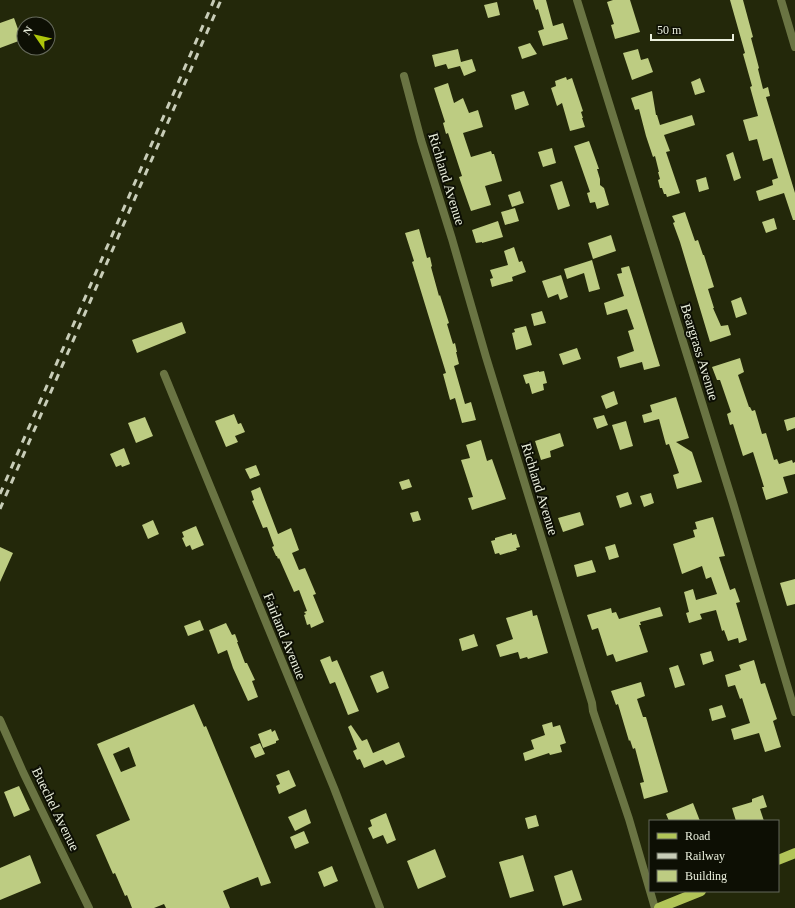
<svg xmlns="http://www.w3.org/2000/svg" width="795" height="908" font-family="'Times New Roman',serif">
<rect width="100%" height="100%" fill="#23280a"/>
<path fill="#bdcc82" fill-rule="evenodd" d="M533 0H546L553 26 563 23 568 39 543 46 538 31 544 29 538 9 536 10Z
M613 0H630L640 32 615 39 611 25 614 24 607 2Z
M730 0H743L753 37 751 38 759 68 758 69 763 89 768 87 770 96 766 97 795 193V220H793L784 193 759 201 756 191 773 185 772 180 778 178 772 158 763 161 757 139 749 141 743 120 758 116 750 87 752 86 743 54 745 53Z
M497 2 500 15 488 18 484 5Z
M14 18 19 32H21L24 35V39L0 48V23Z
M530 43 537 54 522 59 518 47Z
M458 49 461 62 472 59 476 71 464 76 460 66 448 69 446 64 435 67 432 55Z
M638 49 641 60 648 58 653 72 632 80 623 53Z
M566 77 567 80 572 78 583 111 581 112 583 118H582L585 127 570 131 562 103 557 106 551 88 556 86 555 81Z
M700 78 705 92 695 95 691 82Z
M448 83 454 103 463 98 469 113 478 110 483 127 463 133 471 157 491 151 492 154H494L502 181 485 186 491 205 471 211 459 177 462 176 448 133 446 134 443 123 445 122 434 88Z
M524 91 529 105 515 110 511 95Z
M652 91 656 115H657L660 125 692 115 695 125 664 135 670 151 666 152 680 193 667 197 666 194H664L662 188H660L658 180 660 179 658 172H659L655 156 653 157 646 136 639 109 635 110 631 98Z
M589 141 599 169H597L600 179V185L604 188 609 205 597 209 595 202 590 203 587 193 590 192 574 146Z
M552 148 556 163 543 167 538 152Z
M733 152 741 178 734 181 726 155Z
M706 177 709 189 699 192 696 180Z
M562 181 570 206 558 210 550 185Z
M520 191 524 203 512 207 508 195Z
M515 208 519 221 505 225 501 212Z
M685 212 695 241 698 240 703 255H704L714 287 708 289 714 308H713L721 326 728 325 731 335 710 342 680 242 673 223 675 222 672 216Z
M774 218 777 229 766 233 762 222Z
M498 221 503 237 482 243V242L476 243 472 230Z
M419 229 427 258 430 257 432 266 431 267 439 296 440 295 449 323 447 324 453 344 455 343 457 352H456L459 364 454 366 465 404 471 402 476 420 462 423 455 398 450 400 443 374 446 373 412 262 414 261 405 233Z
M611 235 616 251 593 259 588 243Z
M514 247 519 262 522 261 526 272 512 277 513 281 492 287 490 279 493 278 490 270 508 265 504 251Z
M592 260 600 289 589 292 584 273 567 279 564 269Z
M629 266 660 366 644 370 642 362 620 368 617 357 634 351 628 331 634 329 627 309 607 315 604 303 624 296 617 274 622 273 621 268Z
M561 275 568 297 560 300 558 294 548 298 542 281Z
M741 297 747 314 736 318 731 301Z
M542 311 546 323 534 326 531 314Z
M182 322 186 333 137 353 132 340Z
M526 326 532 345 516 350 512 333 515 332 514 329Z
M577 348 581 359 563 365 559 354Z
M740 358 744 372 738 375 749 407H750L752 411 755 410 762 434 766 433 774 460 777 459 779 464 792 460 793 463 795 462V474L783 477 788 493 766 500 762 487H764L753 452 743 456 733 424 730 425 727 414 731 412 720 380H717L712 367Z
M539 371V372L544 371 547 383 543 384 544 390 532 394 529 383 526 384 523 375Z
M614 391 618 404 606 409 601 396Z
M676 397 689 438 676 442 692 452 702 482 677 489 673 475 679 473 669 444 666 445 659 419 644 423 642 415 652 412 650 405Z
M234 414 238 424 241 423 245 432 235 436 238 442 226 447 215 421Z
M604 415 608 425 597 429 593 418Z
M145 417 153 436 136 443 128 423Z
M795 417V428L787 431 784 420Z
M626 421 633 446 620 450 612 425Z
M560 433 564 446 550 451 551 457 541 460 535 441Z
M481 440 487 461 492 459 506 499 472 510 468 498 473 497 461 460 470 458 466 445Z
M124 448 130 464 122 467 121 465 116 467 110 454Z
M256 465 260 475 250 479 245 469Z
M409 479 412 487 402 490 399 482Z
M260 487 278 534 291 528 299 550 292 553 299 570 305 568 316 594 313 595 324 622 311 628 310 624 307 625 304 615 306 614 304 612 307 611 299 590 294 592 279 558 278 559 277 556H276L272 547 274 546 267 527 263 528 252 501 254 500 251 491Z
M628 492 632 504 620 508 616 496Z
M651 493 654 503 644 507 640 496Z
M418 511 421 520 413 522 410 513Z
M580 512 584 525 563 532 558 518Z
M713 517 725 556 719 557 730 590 735 588 740 602 736 603 747 640 739 643 738 638 728 641 724 630 722 631 716 610 700 614 702 619 689 623 686 613 689 612 684 592 693 589 696 600 717 594 711 577 706 579 702 566 682 574 673 544 695 537 693 530 697 529 695 522Z
M153 520 159 534 148 539 142 525Z
M196 526 204 545 192 550 190 545 186 547 182 538 184 537 182 532Z
M512 533V535L516 534 520 547 516 548 517 550 500 555 499 553 495 554 491 541 495 540V538Z
M615 544 619 557 609 560 605 547Z
M0 547 13 553 0 582Z
M592 560 596 572 577 577 574 565Z
M795 579V604L787 606 780 583Z
M660 607 663 616 640 622 641 625H639L648 652 616 662 613 654 607 656 598 628 592 630 587 615 611 608 612 613 616 612 619 619Z
M532 610 533 616 537 615 548 653 528 659 527 657 520 659 518 652 500 657 496 645 513 639 506 618Z
M200 620 204 630 188 636 184 626Z
M226 623 232 635 235 634 238 642H237L245 663H247L255 680 252 681 258 697 248 701 233 668 227 650 218 654 209 630Z
M474 634 478 646 462 651 459 639Z
M711 651 714 661 703 665 700 654Z
M330 656 332 662 337 660 359 711 348 715 335 682 330 684 320 660Z
M754 660 761 684 765 683 777 719 773 721 781 747 765 752 759 733 734 740 731 729 750 723 742 698 740 699 735 685 728 687 725 675 741 670 739 665Z
M678 665 685 685 675 688 669 668Z
M383 671 389 688 377 693 370 676Z
M641 682 645 696 637 699 643 717H646L668 792 644 799 640 783 644 782 635 748 633 749 630 740 629 741 618 704 616 705 611 691Z
M194 704 204 727 206 726 271 883 261 886 258 877 223 891 230 908H166L164 904 154 908H132L127 895 125 896 115 873 113 874 96 835 130 820 97 744ZM129 747 136 766 121 772 113 754Z
M722 705 726 717 712 721 709 709Z
M552 722 553 727 560 725 566 743 560 745 562 752 550 755 549 753 525 761 523 753 534 749 531 740 545 735 542 725Z
M351 725 362 741 367 739 373 753 399 742 405 757 386 765 383 760 364 768 360 759 357 760 353 751 357 749 348 727Z
M271 729 272 732 275 730 279 740 276 741V743L263 748 258 734Z
M260 743 265 754 255 758 250 747Z
M289 770 296 786 279 794 276 786 280 784 276 775Z
M19 786 30 810 14 817 4 792Z
M763 795 767 807 760 809 764 821H736L732 808 752 802V799Z
M693 803 700 821H669L666 814Z
M306 809 311 823 295 831 288 817Z
M386 813 396 840 387 844 383 835 373 839 368 828 372 826 370 820Z
M536 815 539 826 528 829 525 818Z
M304 831 309 843 295 849 290 837Z
M435 849 446 877 418 889 407 861Z
M30 855 41 883 0 900V868Z
M523 855 534 891 510 898 499 862Z
M332 866 338 881 324 887 318 872Z
M572 870 582 900 563 906 554 876Z"/>
<g fill="none" stroke-linecap="round" stroke-linejoin="round">
<path stroke="#6a7443" stroke-width="8" d="M577 0 733 503 795 712
M781 0 795 47
M404 76 421 140 452 239 486 357 592 703 593 711 629 819 655 908
M164 374 334 788 380 908
M0 720 23 772 89 908"/>
<path stroke="#b1c458" stroke-width="10" d="M778 860 795 853
M659 908 701 891"/>
<path stroke="#c8cdb8" stroke-width="3" stroke-dasharray="7 7" stroke-linecap="butt" d="M0 494 214 0
M0 509 221 0"/>
</g>
<g text-anchor="middle" stroke-width="4" stroke-linejoin="round" paint-order="stroke">
<g font-size="14" fill="#eaefdd" stroke="#0d0f04">
<text transform="translate(447 179) rotate(73)" y="5">Richland Avenue</text>
<text transform="translate(700 352) rotate(73)" y="5">Beargrass Avenue</text>
<text transform="translate(540 489) rotate(73)" y="5">Richland Avenue</text>
<text transform="translate(285 636) rotate(68)" y="5">Fairland Avenue</text>
<text transform="translate(56 809) rotate(64)" y="5">Buechel Avenue</text>
</g>
</g>
<rect x="649" y="820" width="130" height="72" fill="#0d0f04" stroke="#65695b"/>
<rect x="657" y="833" width="20" height="6" fill="#b1c458" stroke="#65695b"/>
<text x="685" y="840" font-size="12" fill="#eaefdd">Road</text>
<rect x="657" y="853" width="20" height="6" fill="#c8cdb8" stroke="#65695b"/>
<text x="685" y="860" font-size="12" fill="#eaefdd">Railway</text>
<rect x="657" y="870" width="20" height="12" fill="#bdcc82" stroke="#65695b"/>
<text x="685" y="880" font-size="12" fill="#eaefdd">Building</text>
<g transform="translate(36 36) rotate(304)"><circle r="19" fill="#0d0f04" stroke="#65695b"/>
<path d="M0-3L7 15L0 10L-7 15Z" fill="#aec60b"/>
<text y="-6" font-size="11" font-weight="bold" text-anchor="middle" fill="#eaefdd">N</text>
</g>
<path d="M651 34v6h82v-6" fill="none" stroke="#eaefdd" stroke-width="2"/>
<text x="657" y="34" font-size="12" fill="#eaefdd" stroke="#0d0f04" stroke-width="3" paint-order="stroke">50 m</text>
</svg>
